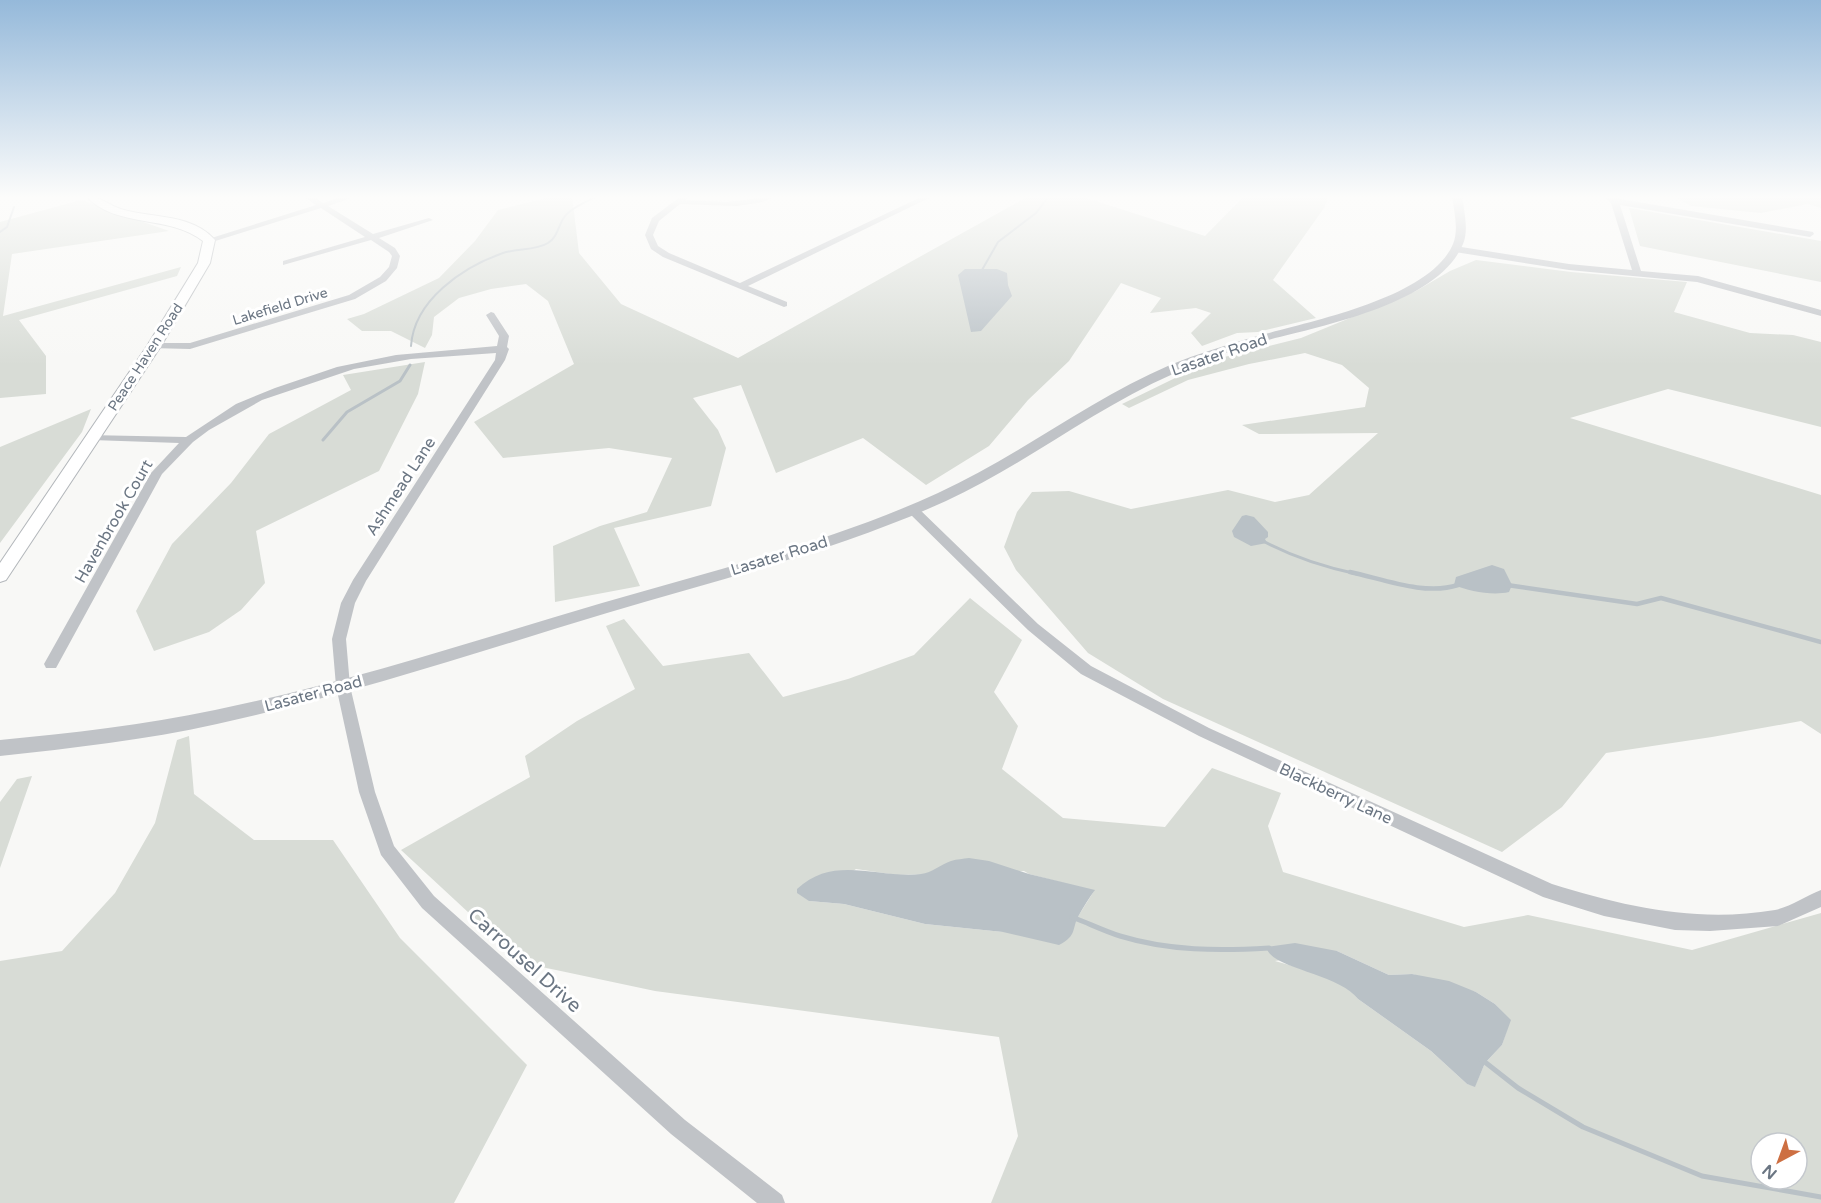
<svg xmlns="http://www.w3.org/2000/svg" width="1821" height="1203" font-family="'Varela Round',sans-serif">
<rect width="100%" height="100%" fill="#f8f8f6"/>
<path fill="#d8dcd6" fill-rule="evenodd" d="M554 196H572L579 253 621 304 738 358 1029 196H1080L1205 236 1244 196H1329L1324 208 1273 280 1316 318 1258 332 1237 333 1202 346 1191 333 1211 313 1196 308 1150 313 1161 298 1121 283 1069 361 1028 400 989 446 926 485 863 438 776 473 741 385 693 398 718 430 726 448 711 506 614 528 640 586 555 602 553 546 600 526 647 512 672 458 609 448 503 458 474 422 574 364 548 301 526 284 491 289 459 298 434 317 432 335 425 348 391 331H362L347 319 364 314 439 278 475 241 498 210Z
M1674 196H1821V208L1808 204 1761 213 1691 206Z
M81 200 169 231 12 254 3 316 181 267 177 276 19 320 46 356V394L0 398V222Z
M1629 208 1821 241V282L1640 246Z
M1476 260 1571 272 1687 282 1674 312 1750 333 1793 335 1821 342V427L1668 389 1570 418 1821 495V734L1801 721 1712 737 1606 753 1562 807 1502 852 1163 699 1088 653 1016 570 1004 547 1017 512 1032 492 1069 491 1131 509 1228 490 1275 502 1309 495 1378 433 1259 434 1242 425 1365 407 1369 388 1342 365 1305 353 1249 364 1188 380 1129 408 1122 404 1212 360 1301 338 1416 291 1450 271Z
M425 362 418 394 379 471 256 531 265 583 241 610 209 632 154 651 136 611 172 544 231 483 269 434 351 390 343 375Z
M91 409 82 432 0 543V447Z
M970 598 1022 640 994 692 1018 726 1002 769 1063 818 1165 827 1212 768 1281 793 1268 826 1283 872 1464 927 1528 915 1692 950 1821 913V1203H991L1018 1136 999 1037 655 991 523 963 401 850 530 777 525 756 577 721 635 689 606 626 624 619 663 666 749 653 783 697 848 679 914 655ZM856 869 897 875 1024 871 1029 874 1094 891 1077 918 1003 932 925 924 844 904 809 901ZM1337 951 1389 975 1412 974 1476 992 1495 1004 1510 1020 1502 1045 1485 1063 1475 1086 1467 1084 1431 1051 1358 999C1341 976 1302 969 1275 961ZM1761 1143H1797V1179H1761Z
M189 736 194 794 254 840H333L400 938 527 1065 454 1203H0V961L62 951 115 893 155 823 177 740Z
M32 776 0 868V802L17 779Z"/>
<path fill="#b9c1c6" d="M965 269H997L1007 273 1008 285 1012 296 981 331 971 332 958 275Z
M1246 515 1254 517 1268 532V537L1265 539 1267 543 1251 546 1234 537 1232 531 1242 516Z
M1492 565 1504 569 1512 585 1509 592C1492 596 1469 591 1454 585L1456 577Z
M969 858 989 861 1029 874 1095 890C1089 898 1084 906 1079 915 1071 929 1078 935 1059 945L1003 932 925 924 844 904 809 901 797 893V889C834 854 878 879 921 874 932 873 941 864 951 861 957 859 963 859 969 858Z
M1295 943 1337 951 1389 975 1412 974 1449 981 1476 992 1495 1004 1511 1020 1502 1045 1485 1063 1475 1087 1467 1084 1431 1051 1358 999C1339 973 1271 969 1266 947Z"/>
<g fill="none" stroke-linecap="round" stroke-linejoin="round">
<path stroke="#b9c1c6" stroke-width="2" d="M0 232 7 227 14 207
M982 270 998 242 1036 213 1049 196
M411 346C414 300 463 267 503 253 518 248 535 251 548 243 558 237 558 225 565 216 573 206 586 203 596 196"/>
<path stroke="#b9c1c6" stroke-width="3" d="M323 440 347 412 400 381 410 365
M1263 541C1293 557 1324 567 1357 574"/>
<path stroke="#b9c1c6" stroke-width="4.5" d="M1350 572C1383 579 1425 596 1458 585
M1507 585 1637 604 1661 598 1821 642"/>
<path stroke="#b9c1c6" stroke-width="5" d="M1072 917C1088 923 1104 931 1120 936 1169 951 1219 951 1269 948
M1481 1059 1518 1088 1583 1127 1702 1176 1821 1197"/>
<g stroke="#b3b7bb" stroke-width="2">
<path id="secondary" d="M86 196C101 196 109 206 124 210 154 218 192 214 215 240L210 263 161 346 6 580 0 582V563L147 346 198 263 203 241C169 214 116 229 86 196Z"/>
</g>
<path fill="#c0c3c7" fill-rule="evenodd" d="M303 196H313L323 203 344 196H357L328 206 373 234 429 218 433 220 379 238 395 248 400 256 397 268 386 281 355 299 190 349 150 348 149 346 154 343H190L349 295 380 277 389 267 392 256 389 252 371 240 283 265V261L365 237 321 208 212 242 205 240 316 205Z
M681 196H690L686 200 726 202 776 196 763 202 737 206 680 204 659 221 653 235 658 246 669 253 740 283 923 196H933L748 286 787 302V306L784 307 663 257 651 249 645 235 652 218Z
M1603 196 1813 232 1814 234 1810 237 1620 205 1641 271 1698 276 1821 310V316L1697 282 1569 270 1455 252 1451 249 1455 246 1569 264 1632 270 1611 203Z
M491 312 494 313 509 336 507 347 509 349 505 360 366 581 355 603 346 639 350 686 375 792 394 846 434 896 685 1120 782 1195 785 1203H757L671 1134 422 908 381 855 359 792 336 686 332 639 341 603 353 580 495 360 496 353 411 359 354 369 262 400 209 430 193 442 162 474 56 668H46L44 664 151 473 179 443 92 440 88 439V435L186 437 236 404 275 388 337 367 396 355 497 346 499 336 486 315Z
M912 505 916 506 1038 624 1091 666 1209 728 1552 884C1626 907 1697 923 1775 910 1790 907 1806 896 1821 890V907L1778 926 1710 931 1675 930 1604 916 1543 897 1199 736 1081 674 1028 630 908 512 906 509Z"/>
<path fill="#c0c3c7" fill-rule="evenodd" d="M1452 196H1462C1464 211 1469 230 1463 244 1438 304 1321 326 1264 341 1233 350 1202 360 1173 374 1093 409 1025 465 946 501 838 550 721 579 607 613 478 652 349 695 217 724 145 740 73 748 0 756V740C72 733 144 725 215 710 346 683 474 641 602 603 715 570 831 542 938 493 1019 456 1089 400 1170 365 1197 354 1226 345 1254 337 1306 322 1430 299 1453 244 1459 230 1454 211 1452 196Z"/>
<use href="#secondary" fill="#fff" fill-rule="evenodd"/>
</g>
<linearGradient id="sky" x2="0" y2="1"><stop stop-color="#95b9da"/><stop offset="0.54" stop-color="#fcfcfb"/><stop offset="1" stop-color="#fcfcfb" stop-opacity="0"/></linearGradient>
<rect width="1821" height="365" fill="url(#sky)"/>
<g text-anchor="middle" stroke-width="6" stroke-linejoin="round" paint-order="stroke">
<g font-size="14" fill="#6b7683" stroke="#fff">
<text transform="translate(280 306) rotate(-17)" y="5">Lakefield Drive</text>
<text transform="translate(145 357) rotate(-57)" y="5">Peace Haven Road</text>
</g>
<g font-size="16" fill="#6b7683" stroke="#fff">
<text transform="translate(1219 354) rotate(-19)" y="6">Lasater Road</text>
<text transform="translate(400 486) rotate(-57)" y="6">Ashmead Lane</text>
<text transform="translate(113 521) rotate(-60)" y="6">Havenbrook Court</text>
<text transform="translate(779 555) rotate(-17)" y="6">Lasater Road</text>
<text transform="translate(313 693) rotate(-15)" y="6">Lasater Road</text>
<text transform="translate(1336 793) rotate(25)" y="6">Blackberry Lane</text>
</g>
<g font-size="20" fill="#6b7683" stroke="#fff">
<text transform="translate(525 960) rotate(42)" y="7">Carrousel Drive</text>
</g>
</g>
<g transform="translate(1779 1161) rotate(221)"><circle r="28" fill="#ffffff" stroke="#c4c8cd" stroke-width="1.5"/>
<path d="M0-4.5L10 22L0 15L-10 22Z" fill="#cd6f42"/>
<text y="-9" font-size="16" font-weight="bold" text-anchor="middle" fill="#6b7683">N</text>
</g>
</svg>
